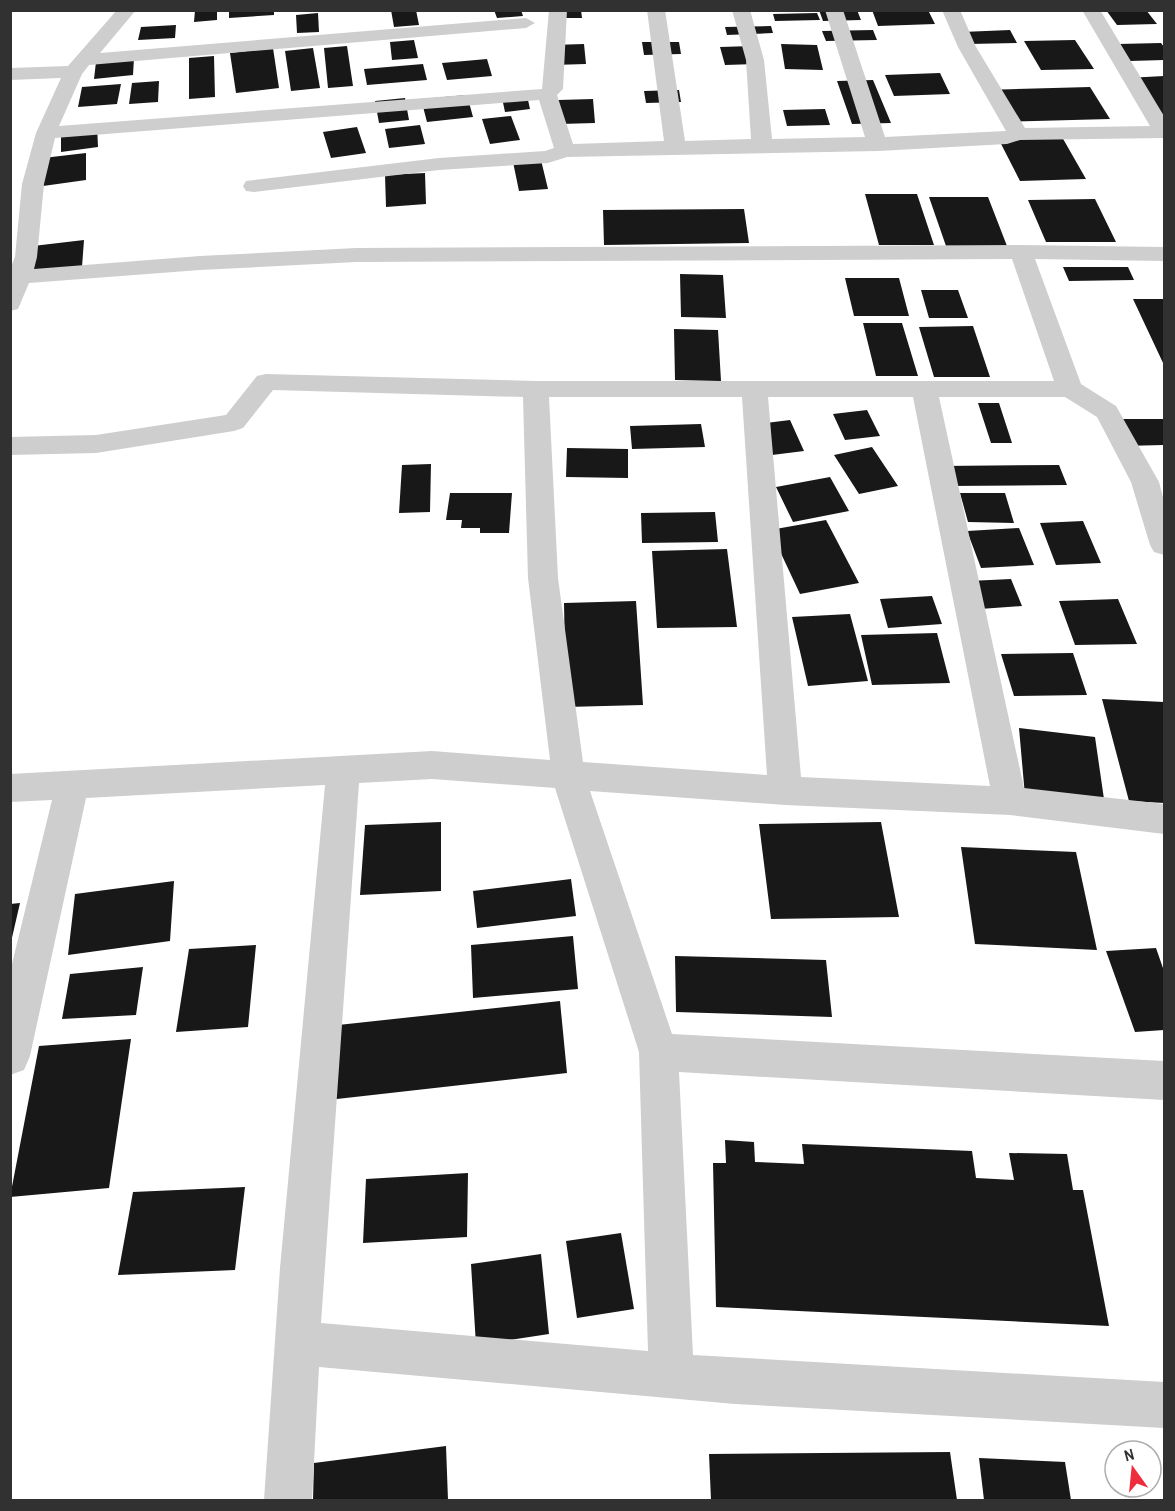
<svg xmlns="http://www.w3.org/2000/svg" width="1175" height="1511" font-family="'Archivo Narrow',sans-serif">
<rect width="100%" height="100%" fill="#fff"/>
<path fill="#181818" d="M195 10H217V20L194 22Z
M229 10H274V15L229 18Z
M391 10H416L419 25 394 27Z
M494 10H521L523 16 497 18Z
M557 10H581L582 18H558Z
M819 10H857L861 20 823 21Z
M872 10H928L935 24 878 26Z
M1106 10H1146L1157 24 1117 25Z
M318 13 319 32 297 33 296 15Z
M817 13 820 20 775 21 773 14Z
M176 25 175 38 138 40 141 27Z
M771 26 773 33 727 35 725 27Z
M873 30 877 40 826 41 822 31Z
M1010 30 1017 43 969 44 962 32Z
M414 40 418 58 392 60 390 42Z
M1075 40 1094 69 1041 70 1024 41Z
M642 42H679L681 54 644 55Z
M1161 43 1164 47V60L1130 61 1118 44Z
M584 44 586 64 553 65 552 45Z
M781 44 817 45 823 70 785 69Z
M347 46 353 86 328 88 324 48Z
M752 46 756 64 725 65 720 47Z
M273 48 279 88 236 93 230 53Z
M313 48 320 88 291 91 285 51Z
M214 56 215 97 189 99V58Z
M134 58 133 75 94 79 96 62Z
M487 59 492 76 447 80 442 63Z
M423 64 427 80 367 85 364 69Z
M940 73 950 94 894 96 885 75Z
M1164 76V115L1153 116 1127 78Z
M873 80 891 123 852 124 837 81Z
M159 81 158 102 129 104 132 83Z
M121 84 117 104 78 107 82 87Z
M1090 87 1110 119 1002 122 985 90Z
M679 90 681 102 646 103 644 91Z
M526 91 530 109 505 112 501 93Z
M467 95 473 117 427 122 421 99Z
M405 98 409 120 379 123 375 101Z
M593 99 595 123 560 124 558 100Z
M825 109 830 125 787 126 783 110Z
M511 116 520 140 490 144 482 119Z
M97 125 98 147 61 152V130Z
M420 125 425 144 389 148 385 129Z
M357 127 366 153 331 158 323 132Z
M1062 137 1086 179 1020 181 998 138Z
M86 153V180L43 186V158Z
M541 160 548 189 519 191 513 162Z
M425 173 426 204 386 207 385 175Z
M865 194H917L934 245H879Z
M929 197H988L1007 246H946Z
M1095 199 1116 242H1046L1028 200Z
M744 209 749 243 604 245 603 210Z
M84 240 82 267 30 273 33 246Z
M1063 267H1128L1134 280 1069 281Z
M680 274 723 275 726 318 681 317Z
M845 278H899L909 316H854Z
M921 290H958L968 318H929Z
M1133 299H1164V365Z
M863 323H902L918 376H876Z
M973 326 990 377H934L919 327Z
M674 329 718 330 721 381 675 380Z
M978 403H999L1012 443H991Z
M867 410 880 436 845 440 833 414Z
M1111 419H1164V445L1122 446Z
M790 420 804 451 772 455 759 424Z
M701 424 705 447 632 449 630 426Z
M872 447 898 486 859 494 834 455Z
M567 448 628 449V478L566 477Z
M431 464 430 512 399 513 402 465Z
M1059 465 1067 485 947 486 941 466Z
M830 477 849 511 793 522 776 487Z
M450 493H512L509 533H480V528H461L462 520H446Z
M960 493H1005L1014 523 968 522Z
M715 512 718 542 642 543 641 513Z
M826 520 859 583 800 594 770 530Z
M1083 521 1101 563 1056 565 1040 523Z
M1019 528 1034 565 981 568 967 531Z
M727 549 737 627 657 628 652 551Z
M1011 579 1022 606 980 609 969 581Z
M932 596 942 624 888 628 880 599Z
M1118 599 1137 644 1075 645 1059 601Z
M636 601 643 705 566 707 564 603Z
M850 614 868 681 808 686 792 617Z
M937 633 950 683 872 685 861 635Z
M1073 653 1087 695 1014 696 1001 654Z
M1102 699 1164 702V803L1129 801Z
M1019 728 1095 737 1105 806 1025 796Z
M441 822V891L360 895 365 825Z
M881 822 899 917 771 919 759 824Z
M961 847 1076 852 1097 950 975 944Z
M571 879 576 916 477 928 473 891Z
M174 881 170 941 68 955 75 894Z
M20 903 11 942H10V904Z
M573 936 578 989 473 998 471 945Z
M256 945 248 1027 176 1032 189 949Z
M1156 948 1164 971V1030L1135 1032 1106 951Z
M675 956 826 960 832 1017 676 1012Z
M143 967 136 1015 62 1019 70 974Z
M560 1001 567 1073 328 1100 329 1026Z
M131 1039 109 1188 10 1197 39 1046Z
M725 1140 754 1142 755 1162 804 1164 802 1144 972 1151 976 1178 1014 1180 1009 1153 1067 1154 1073 1190H1083L1109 1326 716 1307 713 1163H726Z
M468 1173 467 1237 363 1243 366 1179Z
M245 1187 235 1270 118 1275 133 1192Z
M621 1233 634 1309 577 1318 566 1241Z
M541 1254 549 1334 476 1345 471 1264Z
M446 1446 448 1500H313L314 1463Z
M950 1452 957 1500H711L709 1454Z
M979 1458 1065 1462 1071 1500H984Z"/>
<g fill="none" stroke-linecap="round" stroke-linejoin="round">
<path fill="#cecece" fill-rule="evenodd" d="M117 10H136L100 53 526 18 535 23 526 28 89 65 82 74 59 126 542 89 549 10H567L563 89 557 95 573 144 664 141 647 10H665L685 141 751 139 746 60 732 10H750L764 60 772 139 865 137 825 10H843L885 137 1006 131 958 47 942 10H960L976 47 1025 128 1150 126 1082 10H1100L1164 116V138L1020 140 1007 144 878 151 567 157 548 163 439 170 254 192 246 191 243 186 246 181 439 158 545 151 554 148 539 100 55 138 44 184 37 257 34 269 200 256 356 248 1021 245 1164 247V261L1035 259 1081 384 1116 406 1159 482 1164 501V555L1154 552 1150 545 1131 482 1097 417 1065 397H939L1024 788 1164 804V834L1010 815 785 805 590 791 672 1034 1164 1061V1100L679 1072 693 1355 1164 1382V1428L735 1404 319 1367 312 1500H264L280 1268 325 785 86 798 30 1056 24 1070 10 1075V972L52 800 10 802V774L432 751 550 760 528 578 523 397 273 390 243 428 234 431 96 453 10 455V437L96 435 226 415 257 376 266 374 536 381H1054L1012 259 356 262 200 270 29 283 18 309 10 311V269L15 257 22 184 36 133 61 78 10 80V68L68 66ZM549 397H742L767 775 583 762 558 578ZM768 397H913L990 786 801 777ZM432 779 555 788 639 1052 648 1351 321 1323 359 783Z"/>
</g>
<rect width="1175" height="1511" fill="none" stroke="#313131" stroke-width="24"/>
<g transform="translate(1133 1469) rotate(345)"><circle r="28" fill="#ffffff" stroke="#adadad" stroke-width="1.5"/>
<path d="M0-4.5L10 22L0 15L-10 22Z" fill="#ef2c3b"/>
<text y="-9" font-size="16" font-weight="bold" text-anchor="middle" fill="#313131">N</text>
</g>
</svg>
